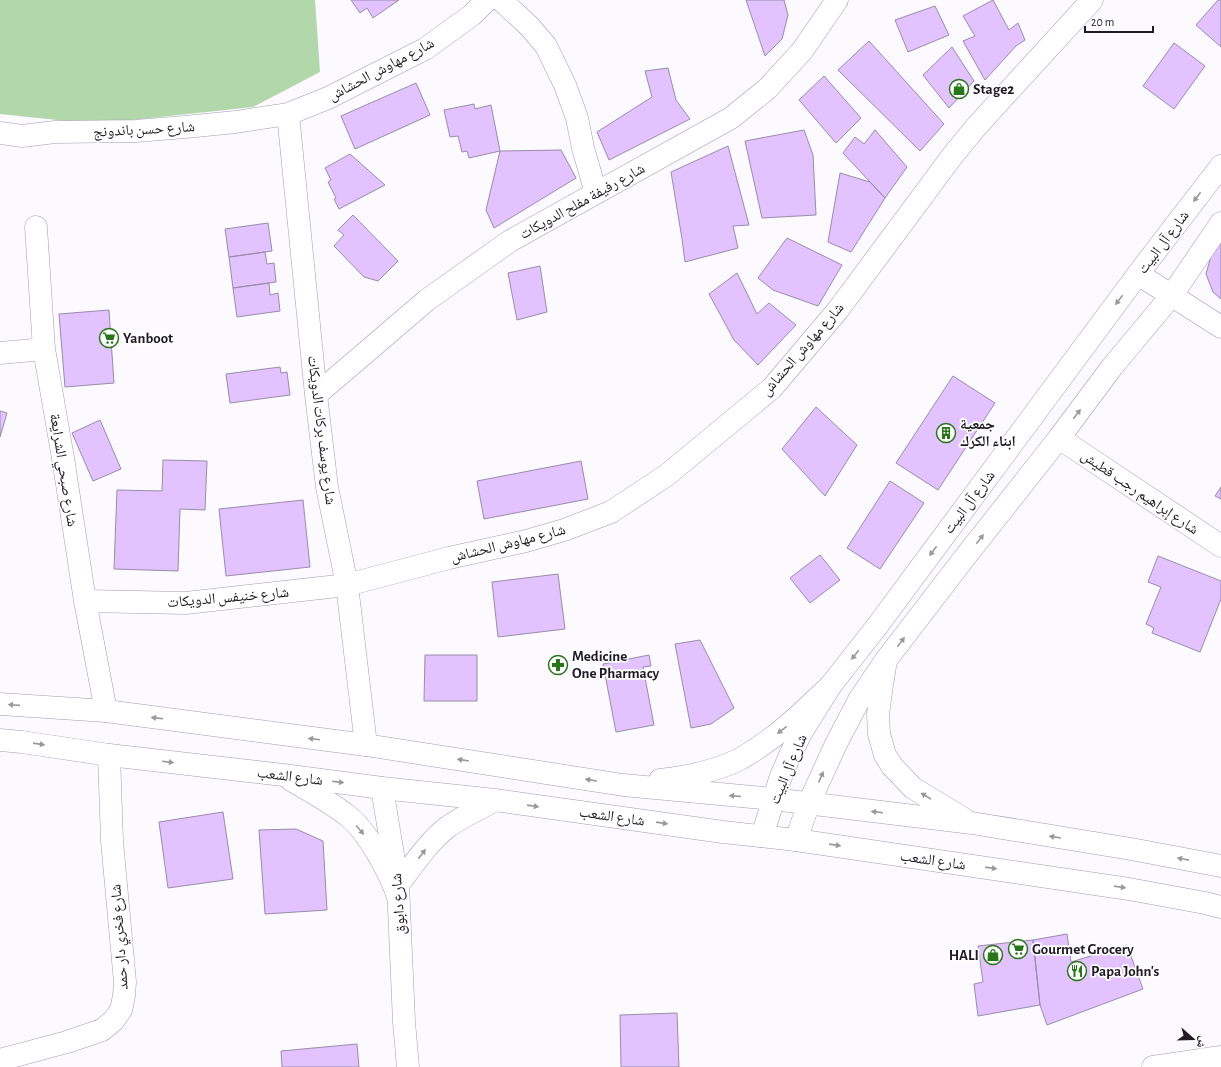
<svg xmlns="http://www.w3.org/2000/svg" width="1221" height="1067" font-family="'Alegreya Sans','Noto Naskh Arabic',sans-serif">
<rect width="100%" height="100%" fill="#fcf9ff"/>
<path fill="#b1d7aa" d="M0 0H315L320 72 253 107 95 124 0 114Z"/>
<path fill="#e2c2ff" stroke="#998ca6" d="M351 0H399L373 18 367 8 360 13Z
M746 0H784L788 15 782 39 765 56Z
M993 0 1009 30 1018 23 1025 40 1016 46 985 80 963 41 975 36 963 16Z
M1218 0H1221V47L1196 25Z
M935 6 949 35 908 52 895 20Z
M869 41 944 124 920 151 838 70Z
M1174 43 1205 66 1174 109 1143 86Z
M952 47 974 81 949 108 923 75Z
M668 68 676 100 690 119 609 160 597 132 652 97 645 71Z
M824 76 861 118 836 143 799 100Z
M416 83 430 115 355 149 341 116Z
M474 104 475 109 491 105 500 151 469 158 467 151 462 152 458 136 450 137 444 110Z
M804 130 813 155 816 215 762 218 745 141Z
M875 130 907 167 885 198 843 153 855 137 864 144Z
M728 146 749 225 733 226 738 248 685 262 682 239 671 172Z
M561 150 576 178 494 228 486 210 500 151Z
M350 154 385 185 339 209 334 199 336 198 328 182 331 180 325 168Z
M840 173 870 182 885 198 851 252 828 242Z
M353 215 398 261 378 281 364 277 334 246 344 235 338 230Z
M268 223 272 251 229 257 225 229Z
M787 238 842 265 818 306 773 290 758 278Z
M1221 240V299L1213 292 1206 274 1211 256Z
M265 252 267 264 274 263 276 282 233 288 229 257Z
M540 266 547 312 517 320 508 273Z
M737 273 757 314 769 303 796 325 758 365 734 340 709 294Z
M269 283 270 295 278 293 280 311 237 317 233 288Z
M109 310 114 383 65 387 59 314Z
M280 367 281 373 287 372 290 395 230 403 226 374Z
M953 376 995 403 938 490 896 463Z
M816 407 857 445 825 496 782 449Z
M0 411 7 413 0 437Z
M100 420 121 469 93 481 72 433Z
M163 460 207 461 205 510 180 509 178 571 114 569 117 490 162 491Z
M581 461 588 499 484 519 477 481Z
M890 481 924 503 880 569 847 548Z
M1221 487V499L1215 496Z
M303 500 310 567 226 576 219 509Z
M820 555 840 580 810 603 790 578Z
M1158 556 1221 581V599L1200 652 1152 633 1154 628 1146 624 1161 587 1148 582Z
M558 574 565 629 498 637 492 582Z
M700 640 734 708 711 724 691 728 675 644Z
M425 655H477V701H424Z
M649 655 651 666 643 667 654 725 616 732 603 664Z
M223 812 233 879 168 888 159 822Z
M296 829 323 841 327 910 265 914 259 830Z
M1067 934 1071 962 1127 945 1143 989 1047 1025 1040 1005 1033 940Z
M1033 940 1040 1005 978 1016 974 984 983 982 978 946Z
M677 1013 679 1067H621L620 1015Z
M357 1044 359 1067H282L281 1051Z"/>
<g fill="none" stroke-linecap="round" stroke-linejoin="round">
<g stroke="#a699b3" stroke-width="23">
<path id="minor" d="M501 0 530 27 546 46 565 85 577 118 583 148 596 193
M288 114 316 395 327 487 347 585 366 745
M0 133 22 136 55 132 136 131 185 127 236 122 288 114 328 98 425 49 472 15 487 0
M36 227 44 349 63 458 85 601 106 711
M1138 274 1221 327
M0 353 44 349
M316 395 427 300 510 241 731 118 767 89 802 51 837 0
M1059 438 1221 546
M85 601 186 603 347 585 449 558 526 541 564 530 611 512 667 475 772 388 838 310 953 155 976 127 1092 0
M382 788 398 885 404 1022 408 1067
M762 836 780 779 790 755 801 733 831 685 878 625 1138 274 1221 166
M796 840 809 803 836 744 859 700 886 660 962 561 1059 438 1112 367 1172 295 1221 223
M0 1060 67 1042 102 1030 113 1021 121 1010 124 996 125 982 112 841 109 755
M1153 1067 1221 1057"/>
</g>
<g stroke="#a699b3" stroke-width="23">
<path id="major" d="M886 660 882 685 878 714 879 734 885 755 892 766 913 788 964 819
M0 704 106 711 366 745 623 785 773 799 972 823 1131 849 1221 866
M0 740 22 742 109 755 283 775 382 788 495 800 723 832 796 840 1129 889 1205 903 1221 907
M291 780C310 791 330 802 348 816 368 832 390 873 398 897
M660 780C687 777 713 772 738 760 744 757 750 753 756 749 784 731 807 708 831 685
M398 885C414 864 428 842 449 826 463 816 480 809 495 800"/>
</g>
<use href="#minor" stroke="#fff" stroke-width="22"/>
<use href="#major" stroke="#fff" stroke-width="22"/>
</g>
<defs><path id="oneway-solid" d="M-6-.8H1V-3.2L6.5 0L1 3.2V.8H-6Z"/></defs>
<g fill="#9a989c">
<use href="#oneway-solid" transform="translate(1197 197) rotate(127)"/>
<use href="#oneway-solid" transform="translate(1119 300) rotate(127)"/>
<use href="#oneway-solid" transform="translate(1077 414) rotate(-53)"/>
<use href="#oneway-solid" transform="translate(980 539) rotate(-52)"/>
<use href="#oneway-solid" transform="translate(933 551) rotate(127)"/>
<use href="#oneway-solid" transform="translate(901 642) rotate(-53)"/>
<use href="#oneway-solid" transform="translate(855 655) rotate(128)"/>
<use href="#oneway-solid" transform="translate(14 705) rotate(-176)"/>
<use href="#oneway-solid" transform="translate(157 718) rotate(-173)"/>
<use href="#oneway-solid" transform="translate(782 730) rotate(143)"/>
<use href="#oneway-solid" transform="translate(314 739) rotate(-173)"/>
<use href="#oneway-solid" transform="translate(39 744) rotate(8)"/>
<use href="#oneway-solid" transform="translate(463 760) rotate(-171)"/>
<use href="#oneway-solid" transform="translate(168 762) rotate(7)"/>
<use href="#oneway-solid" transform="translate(821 777) rotate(-66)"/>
<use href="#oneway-solid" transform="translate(591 780) rotate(-171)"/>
<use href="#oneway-solid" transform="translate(338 782) rotate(7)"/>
<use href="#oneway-solid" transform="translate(735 796) rotate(-175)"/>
<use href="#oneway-solid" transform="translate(926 796) rotate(-149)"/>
<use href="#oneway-solid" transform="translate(533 806) rotate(8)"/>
<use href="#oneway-solid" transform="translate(877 812) rotate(-173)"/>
<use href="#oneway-solid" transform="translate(662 823) rotate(8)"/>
<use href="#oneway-solid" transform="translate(360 830) rotate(50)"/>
<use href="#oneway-solid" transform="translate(1055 837) rotate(-171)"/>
<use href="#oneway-solid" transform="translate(835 845) rotate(8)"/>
<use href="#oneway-solid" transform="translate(422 854) rotate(-53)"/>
<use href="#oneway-solid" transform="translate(1183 859) rotate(-169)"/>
<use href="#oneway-solid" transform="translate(991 868) rotate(8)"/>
<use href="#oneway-solid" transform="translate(1120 887) rotate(8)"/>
</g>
<defs>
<g id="shop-ring" transform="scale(1)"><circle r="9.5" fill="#fff" stroke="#29751a" stroke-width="1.5"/><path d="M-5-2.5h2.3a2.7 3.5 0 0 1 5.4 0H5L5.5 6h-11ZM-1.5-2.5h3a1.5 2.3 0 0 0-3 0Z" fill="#29751a"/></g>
<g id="supermarket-ring" transform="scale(1)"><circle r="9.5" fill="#fff" stroke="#29751a" stroke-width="1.5"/><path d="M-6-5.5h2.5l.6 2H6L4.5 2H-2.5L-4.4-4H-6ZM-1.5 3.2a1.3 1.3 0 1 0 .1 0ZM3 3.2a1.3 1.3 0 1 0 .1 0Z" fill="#29751a"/></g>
<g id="building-ring" transform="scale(1)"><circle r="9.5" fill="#fff" stroke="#29751a" stroke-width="1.5"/><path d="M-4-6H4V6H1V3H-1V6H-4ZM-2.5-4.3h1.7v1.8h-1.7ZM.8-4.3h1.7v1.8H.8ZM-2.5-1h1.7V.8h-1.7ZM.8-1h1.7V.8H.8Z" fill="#29751a"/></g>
<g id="pharmacy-ring" transform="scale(1)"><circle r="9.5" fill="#fff" stroke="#29751a" stroke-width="1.5"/><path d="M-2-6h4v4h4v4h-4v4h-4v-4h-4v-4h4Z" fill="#29751a"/></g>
<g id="restaurant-ring" transform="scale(1)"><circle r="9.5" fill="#fff" stroke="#29751a" stroke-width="1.5"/><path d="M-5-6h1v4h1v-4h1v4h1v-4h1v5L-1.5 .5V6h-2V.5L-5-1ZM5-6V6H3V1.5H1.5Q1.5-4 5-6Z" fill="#29751a"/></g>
</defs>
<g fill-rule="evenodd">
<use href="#shop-ring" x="959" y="89"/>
<use href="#supermarket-ring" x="109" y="338"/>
<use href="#building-ring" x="946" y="433"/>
<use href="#pharmacy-ring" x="558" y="665"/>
<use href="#supermarket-ring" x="1018" y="949"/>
<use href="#shop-ring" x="993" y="955"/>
<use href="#restaurant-ring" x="1077" y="971"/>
</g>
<g text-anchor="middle" stroke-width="3.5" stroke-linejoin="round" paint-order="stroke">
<g font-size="15" fill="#1f1a24" stroke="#fff">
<text transform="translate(381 69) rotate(-28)" y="5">شارع مهاوش الحشاش</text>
<text transform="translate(144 129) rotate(-3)" y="5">شارع حسن باندونج</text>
<text transform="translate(582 201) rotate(-29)" y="5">شارع رفيفة مفلح الدويكات</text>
<text transform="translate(1163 242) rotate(-53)" y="5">شارع آل البيت</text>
<text transform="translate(802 349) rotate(-49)" y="5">شارع مهاوش الحشاش</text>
<text transform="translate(322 430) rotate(83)" y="5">شارع يوسف بركات الدويكات</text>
<text transform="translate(64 470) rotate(81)" y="5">شارع صبحي الشرايعة</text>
<text transform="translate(1140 492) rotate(34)" y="5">شارع إبراهيم رجب قطيش</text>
<text transform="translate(969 502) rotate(-53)" y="5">شارع آل البيت</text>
<text transform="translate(508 543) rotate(-14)" y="5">شارع مهاوش الحشاش</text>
<text transform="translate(228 597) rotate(-5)" y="5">شارع خنيفس الدويكات</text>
<text transform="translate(788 769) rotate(-67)" y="5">شارع آل البيت</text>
<text transform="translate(290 776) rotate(7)" y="5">شارع الشعب</text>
<text transform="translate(612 816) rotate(8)" y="5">شارع الشعب</text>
<text transform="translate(933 860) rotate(8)" y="5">شارع الشعب</text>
<text transform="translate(398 904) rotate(-94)" y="5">شارع دابوق</text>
<text transform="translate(119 937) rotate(-94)" y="5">شارع فخري دار حمد</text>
</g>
<g font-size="15" font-weight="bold" fill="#1f1a24" stroke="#fff" text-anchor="start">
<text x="973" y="94">Stage2</text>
<text x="123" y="343">Yanboot</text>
<text x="960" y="429">جمعية<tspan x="960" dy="17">ابناء الكرك</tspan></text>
<text x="572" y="661">Medicine<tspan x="572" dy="17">One Pharmacy</tspan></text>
<text x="1032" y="954">Gourmet Grocery</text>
<text x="979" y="960" text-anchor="end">HALI</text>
<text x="1091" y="976">Papa John's</text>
</g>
</g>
<g transform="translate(1193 1039) rotate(110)" stroke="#ffffff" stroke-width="3" paint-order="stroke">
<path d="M0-3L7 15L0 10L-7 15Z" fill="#1f1a24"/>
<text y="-6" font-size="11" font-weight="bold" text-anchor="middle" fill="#1f1a24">ش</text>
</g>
<path d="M1085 26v6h68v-6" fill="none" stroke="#1f1a24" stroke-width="2"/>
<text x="1091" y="26" font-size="12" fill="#1f1a24" stroke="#ffffff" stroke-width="3" paint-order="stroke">20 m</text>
</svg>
